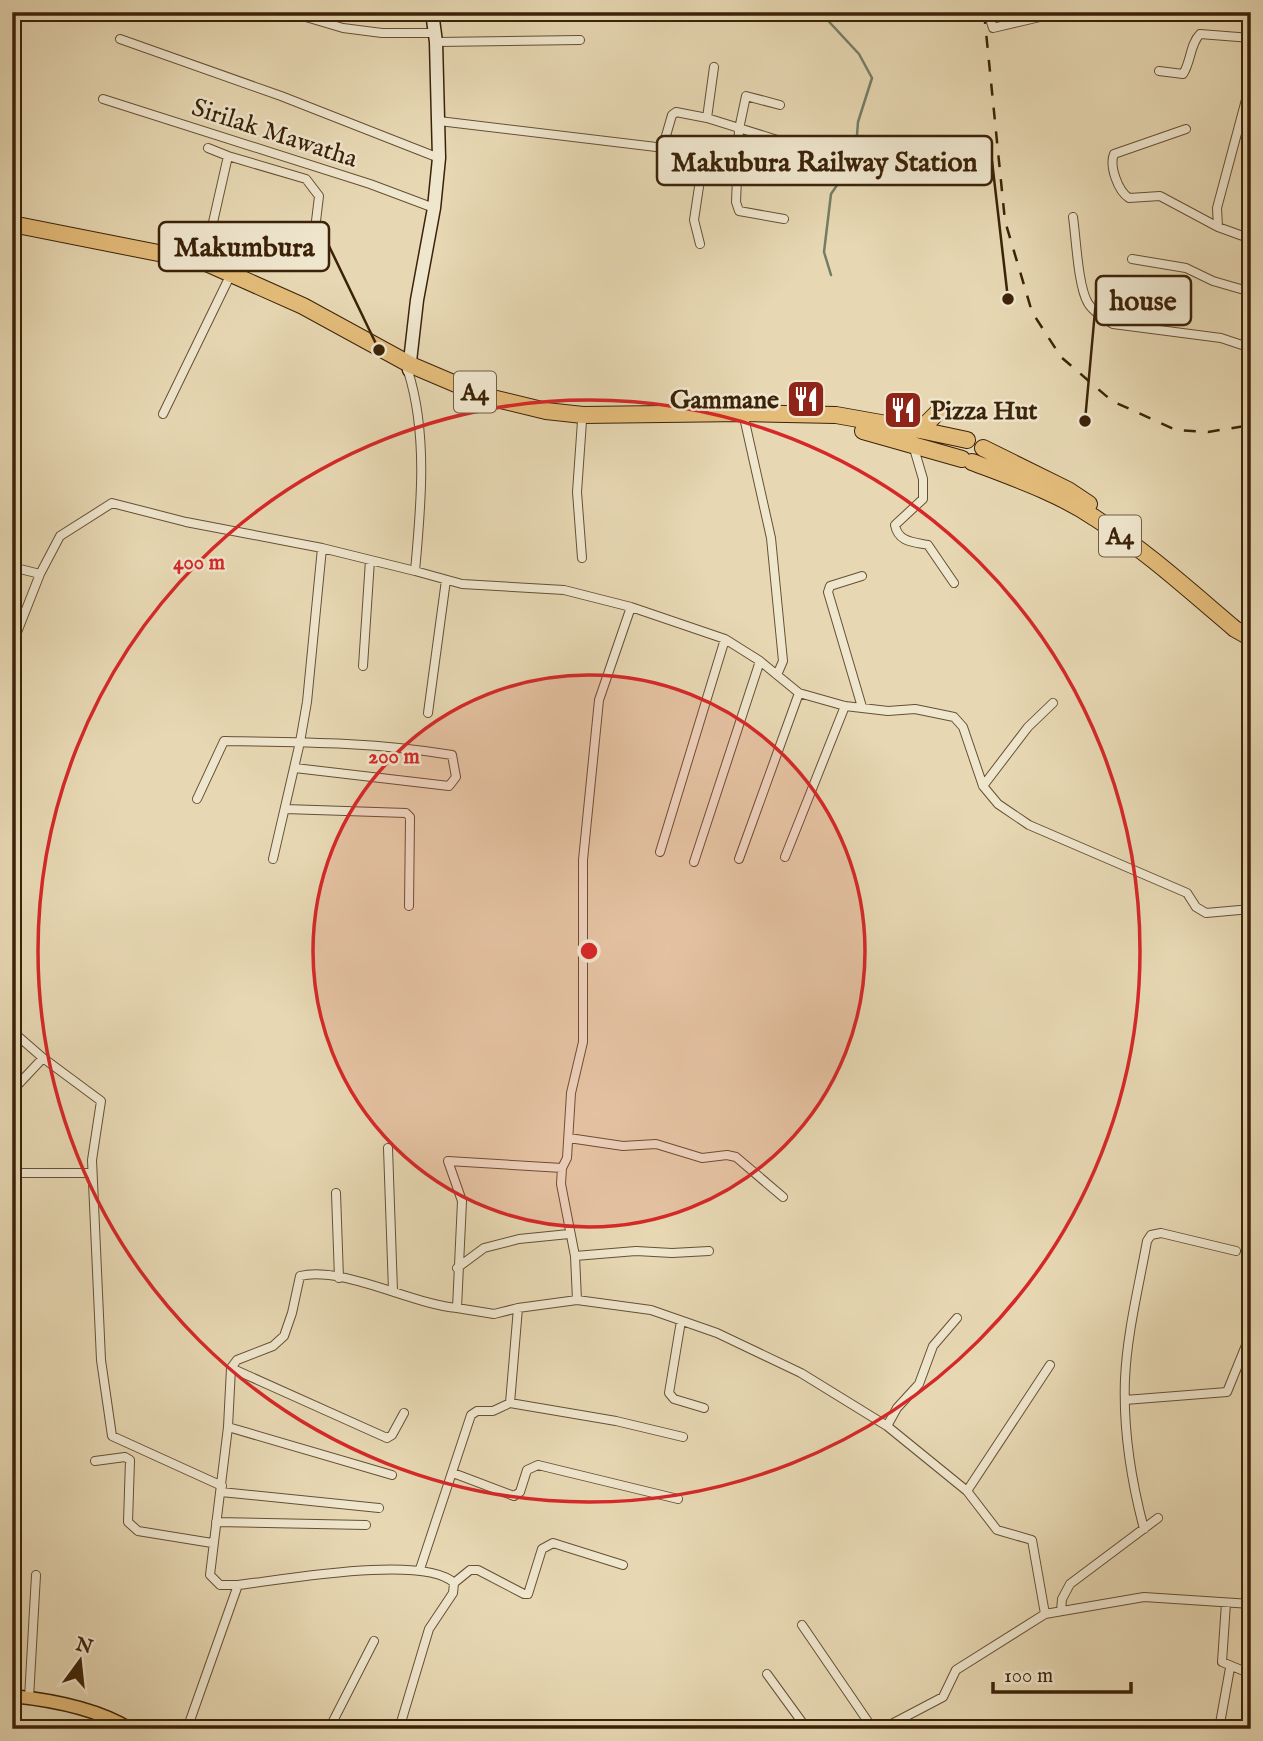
<svg xmlns="http://www.w3.org/2000/svg" width="1263" height="1741" font-family="'IM FELL English',serif">
<rect width="100%" height="100%" fill="#e7d8b3"/>
<filter id="stains"><feTurbulence type="fractalNoise" baseFrequency=".00286" numOctaves="4"/><feColorMatrix values="0 0 0 0 .2 0 0 0 0 .09 0 0 0 0 .02 0 0 0 .5 -.17"/></filter>
<radialGradient id="worn" r=".72"><stop offset=".6" stop-color="#630" stop-opacity="0"/><stop offset="1" stop-color="#630" stop-opacity=".3"/></radialGradient>
<g fill="none" stroke-linecap="round" stroke-linejoin="round">
<path stroke="#737e67" stroke-width="2.5" d="M820 12 859 54 872 78 858 122 856 148 846 172 831 194 824 252 831 275"/>
<g stroke="#665033" stroke-width="10">
<path id="street" d="M289 12 343 28 382 33H436
M988 12 993 28 1040 17
M120 39 281 96 439 158
M436 42 580 40
M1159 71 1183 74C1191 62 1190 44 1200 34L1251 38
M1251 81 1217 208 1218 227 1251 239
M103 99 370 184 434 208
M780 105 746 96 739 129 736 202 739 211 784 219
M707 118 714 67
M439 121 698 152 703 160 694 220 700 244
M1186 129 1114 154C1109 166 1118 191 1129 198L1160 196 1218 227
M663 146 672 115 676 112 707 118 790 144
M208 148 228 156
M1073 217C1076 237 1078 287 1088 303 1093 312 1105 319 1113 324L1221 338 1251 348
M1132 259 1186 268 1213 281 1251 292
M204 262 228 156 306 179 319 196 316 221
M408 371C428 434 421 506 415 571L462 584 564 590 631 607 725 639 760 661 799 693 845 706 888 711 915 709 954 717 963 727 983 786 998 804 1029 825 1187 893 1196 907 1206 913 1251 909
M743 413 771 538 783 661 777 675
M163 414 229 278
M913 445 923 479V499L895 525C898 542 913 542 928 545L954 583
M582 558 577 492 582 421
M12 567 40 574
M862 576 830 586 828 592 862 707
M12 645 40 574 60 536 112 503 186 522 322 548
M363 666 370 560
M428 713 446 580
M983 786 1028 727 1053 703
M197 799 224 741C300 742 377 742 452 755L456 777 449 786 295 768
M285 809 406 813 410 817 409 906
M660 852 725 639
M785 857 845 706
M273 859 300 742 307 702 322 548 415 571
M739 859 799 693
M694 862 760 661
M12 1031 43 1058 101 1101 92 1160 101 1360 112 1436 222 1486
M12 1091 43 1058
M569 1138 623 1146 656 1144 702 1158 727 1155 736 1157 783 1197
M388 1148 393 1291
M562 1168 448 1161 462 1201 457 1308 494 1314 518 1308 577 1300 651 1310 717 1333 801 1373 887 1426 967 1491 997 1530 1032 1540 1045 1614
M12 1173H92
M336 1193 339 1278
M575 1256 636 1251 672 1253 709 1251
M457 1268 484 1248 519 1239 569 1234
M577 1300 575 1256 561 1184 562 1168 567 1158 571 1093 583 1042V860L599 700 631 607
M518 1308 510 1403 616 1421 683 1437
M681 1321 669 1393 674 1399 704 1408
M231 1368 387 1438 392 1435 404 1413
M1125 1400 1227 1392 1251 1333
M887 1426 897 1408 919 1384 933 1346 957 1318
M228 1427 392 1475
M95 1461 125 1457 130 1460 128 1522 138 1531 212 1543
M453 1473 514 1496 520 1492 527 1470 538 1465 678 1499
M967 1491 1050 1365
M221 1492 379 1508
M216 1522 366 1525
M1144 1529C1131 1480 1123 1430 1125 1379 1127 1333 1139 1286 1147 1241L1151 1235 1161 1233 1236 1251
M420 1569 471 1415 477 1411H493L510 1403
M454 1583 470 1570H478L524 1594H528L542 1549 553 1543 623 1565
M1226 1603 1222 1662 1251 1674
M1061 1611 1062 1599 1070 1584 1158 1518
M802 1625 873 1729
M767 1674 807 1729
M29 1698 36 1575
M187 1729 238 1585
M329 1729 374 1641
M399 1729 429 1629 453 1593 454 1583C425 1554 281 1580 238 1585H220L210 1575 228 1427 231 1368 237 1360 273 1346 284 1336 292 1313 300 1276C343 1266 411 1304 457 1308
M882 1729 943 1697 956 1670 1045 1614 1144 1597 1251 1604
M1219 1729 1230 1668"/>
</g>
<g stroke="#3b2208" stroke-width="15">
<path id="secondary" d="M409 370 417 300 434 208 439 158 436 42 432 12"/>
</g>
<g stroke="#3b2208" stroke-width="15">
<path id="primary" d="M12 1696C52 1700 96 1708 130 1729"/>
</g>
<g stroke="#3b2208" stroke-width="18">
<path id="highway" d="M12 224 204 262 303 306 411 365 484 396 546 411 583 415 743 413 836 415 920 430 967 440
M920 430 941 409
M863 431 962 459
M983 448 1068 490 1089 504
M972 462C1014 478 1058 493 1095 518 1145 550 1190 591 1235 629L1251 638"/>
</g>
<use href="#street" stroke="#efe6ce" stroke-width="8"/>
<use href="#secondary" stroke="#efe6ce" stroke-width="12"/>
<use href="#primary" stroke="#e4bc7a" stroke-width="12"/>
<use href="#highway" stroke="#e4bc7a" stroke-width="16"/>
<path stroke="#3b2208" stroke-width="2.5" stroke-dasharray="12 12" stroke-linecap="butt" d="M984 12 1005 221 1032 312 1061 357 1112 401 1176 430 1208 432 1251 425"/>
</g>
<circle cx="589" cy="951" r="276" fill="#d62828" fill-opacity=".12"/>
<g fill="none" stroke="#d62828" stroke-width="3.5">
<circle cx="589" cy="951" r="276"/>
<circle cx="589" cy="951" r="551"/>
</g>
<defs>
<g id="restaurant-square" transform="scale(2.0125)"><rect x="-9" y="-9" width="18" height="18" rx="4" fill="#8f2418" stroke="#efe6ce"/><path d="M-5-6h1v4h1v-4h1v4h1v-4h1v5L-1.5 .5V6h-2V.5L-5-1ZM5-6V6H3V1.5H1.5Q1.5-4 5-6Z" fill="#fff"/></g>
</defs>
<g fill-rule="evenodd">
<use href="#restaurant-square" x="806" y="399"/>
<use href="#restaurant-square" x="903" y="410"/>
</g>
<g text-anchor="middle" stroke-width="5" stroke-linejoin="round" paint-order="stroke">
<g fill="#efe6ce" stroke="#715d43" stroke-width="2">
<rect x="454" y="371.5" width="42" height="41" rx="5"/>
<rect x="1099" y="515.5" width="42" height="41" rx="5"/>
</g>
<g font-size="24" font-weight="bold" fill="#3b2208">
<text x="475" y="400">A4</text>
<text x="1120" y="544">A4</text>
</g>
<g font-size="26" fill="#3b2208" stroke="#efe6ce">
<text transform="translate(275 132) rotate(18)" y="9">Sirilak Mawatha</text>
</g>
<g font-size="26" font-weight="bold" fill="#3b2208" stroke="#efe6ce" text-anchor="end">
<text x="779" y="408">Gammane</text>
<text x="930" y="419" text-anchor="start">Pizza Hut</text>
</g>
</g>
<circle cx="589" cy="951" r="10" fill="#d62828" stroke="#efe6ce" stroke-width="3.5"/>
<g font-size="21" text-anchor="middle" font-weight="bold" fill="#d62828" stroke="#efe6ce" stroke-width="5" stroke-linejoin="round" paint-order="stroke">
<text x="199" y="569">400 m</text>
<text x="394" y="763">200 m</text>
</g>
<path fill="none" stroke="#3b2208" stroke-width="2.5" d="M1008 299L992 161M379 350L329 246M1085 421L1096 300"/>
<g fill="#3b2208" stroke="#efe6ce" stroke-width="2.5">
<circle cx="1008" cy="299" r="7"/>
<circle cx="379" cy="350" r="7"/>
<circle cx="1085" cy="421" r="7"/>
</g>
<g fill="#efe6ce" stroke="#3b2208" stroke-width="2.5">
<rect x="657" y="136" width="335" height="49" rx="7"/>
<rect x="159" y="222" width="170" height="49" rx="7"/>
<rect x="1096" y="276" width="95" height="49" rx="7"/>
</g>
<g font-size="28" text-anchor="middle" font-weight="bold" fill="#3b2208">
<text x="824" y="171">Makubura Railway Station</text>
<text x="244" y="256">Makumbura</text>
<text x="1143" y="310">house</text>
</g>
<rect width="1263" height="1741" fill="none" stroke="#e7d8b3" stroke-width="42"/>
<rect x="14" y="14" width="1235" height="1713" fill="none" stroke="#3b2208" stroke-width="3.5"/>
<rect x="21" y="21" width="1221" height="1699" fill="none" stroke="#3b2208" stroke-width="2"/>
<g transform="translate(80 1661) rotate(15)" stroke="#efe6ce" stroke-width="5" paint-order="stroke">
<path d="M0-5L12 26L0 18L-12 26Z" fill="#3b2208"/>
<text y="-10" font-size="19" font-weight="bold" text-anchor="middle" fill="#3b2208">N</text>
</g>
<path d="M993 1682v10h138v-10" fill="none" stroke="#3b2208" stroke-width="3.5"/>
<text x="1004" y="1682" font-size="21" fill="#3b2208" stroke="#efe6ce" stroke-width="5" paint-order="stroke">100 m</text>
<rect width="100%" height="100%" filter="url(#stains)"/>
<rect width="100%" height="100%" fill="url(#worn)"/>
</svg>
